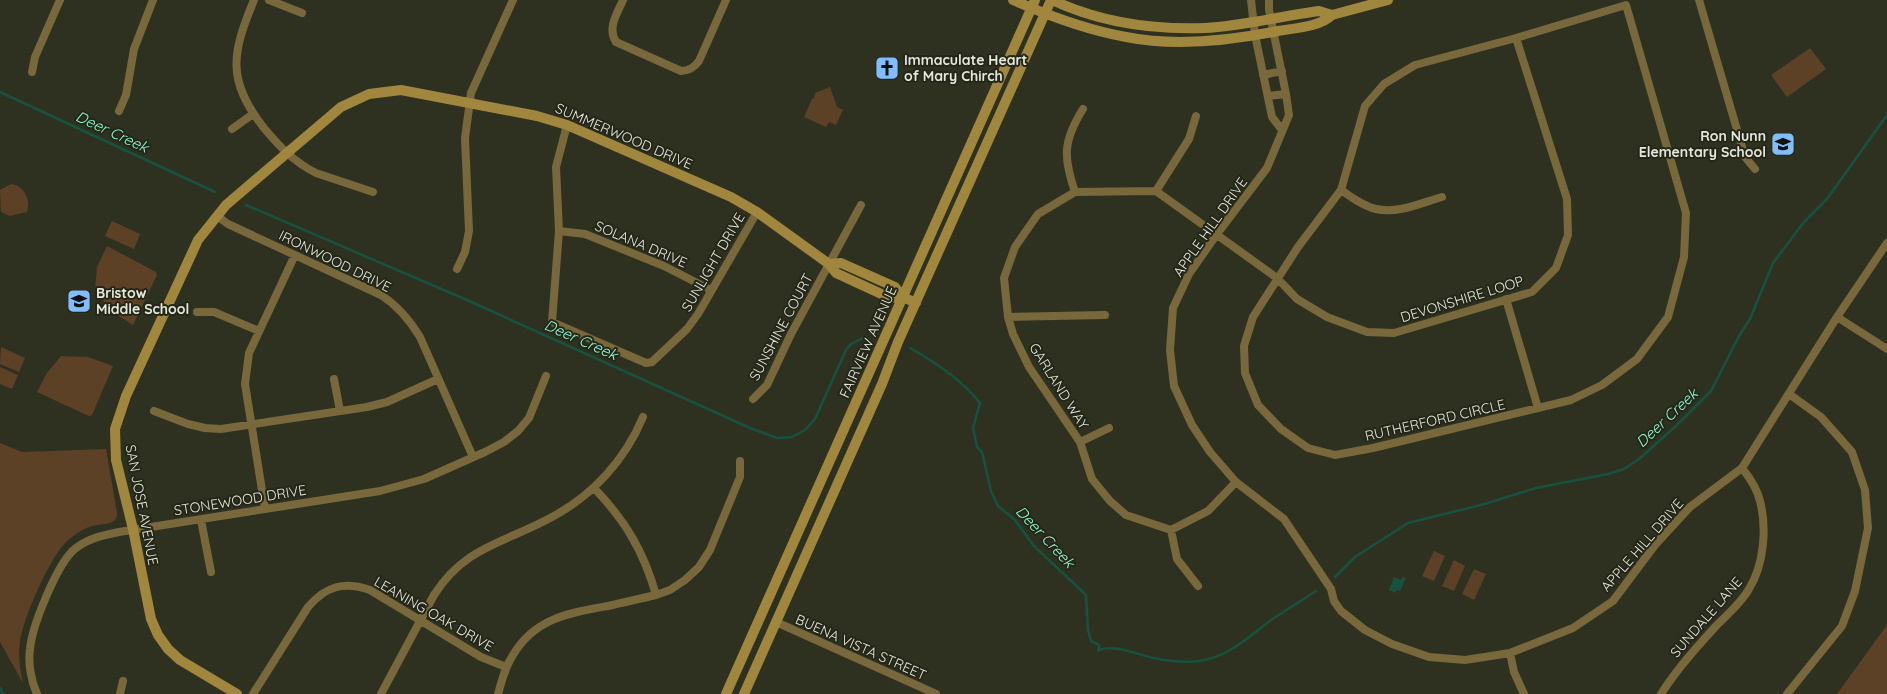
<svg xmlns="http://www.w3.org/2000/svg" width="1887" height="694" font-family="Quicksand,sans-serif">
<rect width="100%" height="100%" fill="#2e3120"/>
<path fill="#5d4126" d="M1810 48 1826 69 1787 97 1771 75Z
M830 87 837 107 843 110 836 125 829 122 826 127 804 117 812 99 814 98 815 93Z
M11 184C24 185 31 200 27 212L10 216 1 212 0 190Z
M112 221 140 234 134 249 105 236Z
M107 246 156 272 157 275 133 325 111 311 95 290 97 267Z
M1 347 25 358 19 372 0 364Z
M61 356 88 357 113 366 92 415 89 416 37 392 47 373Z
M0 367 18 375 12 389 0 384Z
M0 443 22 452 106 449 117 513C117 516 117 517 115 520 110 525 97 524 89 527 81 530 73 536 67 541 49 558 24 617 20 641 18 656 20 669 23 683L0 642Z
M1434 551 1445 556 1434 581 1422 576Z
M1454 560 1465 566 1454 591 1442 586Z
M1474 569 1486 574 1474 600 1462 594Z
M1887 625V694H1837Z"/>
<path fill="#175241" d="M1394 577 1401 580 1402 577 1406 578 1400 591 1397 590 1395 593 1389 590Z"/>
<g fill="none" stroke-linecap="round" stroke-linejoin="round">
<path stroke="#175241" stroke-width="2.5" d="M0 92 215 192
M246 205 467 300 750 428 777 438 792 437 805 430 815 419 846 350 851 344 863 338
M910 348C935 362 962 380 980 403L973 428 977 447 982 452 991 491 998 506 1015 520 1034 546 1086 595 1088 630 1091 641 1099 645 1098 651C1110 643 1140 655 1153 658 1168 661 1184 663 1199 661 1230 657 1250 635 1274 618 1288 609 1302 600 1316 591
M1335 577 1355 557 1408 523 1481 505 1536 488 1608 474 1624 469 1639 459 1676 426 1711 391 1739 336 1750 319 1773 263 1804 222 1827 199 1887 115
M0 688 3 694"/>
<path stroke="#78683c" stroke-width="8" d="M254 0C232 53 226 80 264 128 279 146 294 162 316 173L373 192
M269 0 302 13
M623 0C617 14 607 28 616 42L681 71C689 71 694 68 699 61L726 0
M1251 0 1255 35 1272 117 1282 130
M1269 0V10L1286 94 1289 115 1267 168 1217 234 1189 274 1173 308 1170 350 1174 386 1192 425 1210 452 1236 482 1284 519 1331 589 1334 601 1341 611 1365 630 1392 644 1429 657 1465 660 1510 653 1573 628 1613 601 1655 545 1690 507 1742 468 1837 317 1887 243
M1699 0 1745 157 1755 169
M1626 5 1686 213 1684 257 1668 317 1637 359 1602 385 1571 400 1373 448 1335 455 1308 448 1281 429 1258 405 1245 373 1244 346 1253 317 1298 247 1341 190 1365 106 1384 84 1415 65 1516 38Z
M32 72 35 57 60 0
M1263 75 1282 71
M1268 96 1286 94
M119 111 126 95 134 49 153 0
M567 125 556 167 559 231 552 322 646 363 652 362 687 329 698 314 757 212
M232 129 253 114
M1341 190C1351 197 1363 206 1376 209 1398 214 1421 203 1442 197
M1156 191 1189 139 1196 116
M1075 192C1063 157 1063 141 1083 109
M217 216 228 224 381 295C398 306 409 319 420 337L473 457
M559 231 585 234 664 266 711 290
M457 269 465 252 469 231 465 138 471 93 513 0
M1506 299 1538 408
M197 312H214L259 331
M1008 317 1105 315
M1837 317 1887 349
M334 379 340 411
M753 399 767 385 791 334 861 205
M154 411 188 424 205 428 221 429 367 407 387 402 438 379
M1080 442 1109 428
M1236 482 1208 511 1171 530 1126 515 1110 501 1092 479 1080 442 1029 367 1013 334 1008 317 1004 278 1015 247 1038 214 1075 192 1156 191 1277 278 1297 299 1327 317 1367 332 1394 333 1532 292 1556 268 1568 235 1567 199 1516 38
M594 488C625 520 644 552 656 595
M265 509 245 384 249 353 295 255
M201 520 211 572
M1171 530 1177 559 1198 586
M776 622 936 694
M1510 653 1514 672 1524 694
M37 694C31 681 28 663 30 649 32 626 58 561 76 548 89 538 104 535 119 532L380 491 424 479 485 452 504 442 518 431 529 418 546 376
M120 694 123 681
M253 694 308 607C326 586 344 581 370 590L481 657 506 667
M381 694 434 595C465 546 505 543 552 517 593 495 625 460 643 417
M498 694C502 680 505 667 513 655 535 618 569 613 608 606 624 602 640 599 656 595L670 590 685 580 699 567 710 550 740 477V461
M1661 694C1677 669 1696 648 1716 626 1727 615 1741 603 1749 589 1764 565 1767 528 1760 501 1757 488 1750 478 1742 468
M1787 694 1842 626 1855 591 1868 528 1865 490 1852 452 1821 417 1789 394"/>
<path stroke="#a1873e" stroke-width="10" d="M1013 0C1049 16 1087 30 1126 37 1176 47 1229 41 1278 31 1295 28 1320 27 1332 15L1388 0
M1052 0C1099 22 1153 30 1205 28 1243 26 1281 16 1319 11L1332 15
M829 264 841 263 895 287 903 297 916 303
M237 694 180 660 168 649 158 635 151 619 133 529 116 460 115 429 126 396 198 240 226 205 341 107 369 94 401 90 537 116 567 125 731 197 757 212 829 264 836 273 890 298 903 297
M726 694 1035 0
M744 694 882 384 898 342 1051 0"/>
</g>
<defs>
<g id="church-square" transform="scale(1.25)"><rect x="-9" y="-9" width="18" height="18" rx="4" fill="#81bdfa" stroke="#242717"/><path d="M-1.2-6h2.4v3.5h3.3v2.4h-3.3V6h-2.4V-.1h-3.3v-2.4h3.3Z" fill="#111"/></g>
<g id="school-square" transform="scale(1.25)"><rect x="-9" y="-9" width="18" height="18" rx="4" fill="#81bdfa" stroke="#242717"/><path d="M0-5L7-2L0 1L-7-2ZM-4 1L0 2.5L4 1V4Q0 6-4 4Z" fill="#111"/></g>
</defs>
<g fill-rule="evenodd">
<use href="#church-square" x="887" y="68"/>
<use href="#school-square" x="1783" y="144"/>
<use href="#school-square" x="79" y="301"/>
</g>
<g text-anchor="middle" stroke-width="4" stroke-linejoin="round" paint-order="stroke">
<g font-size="14" font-weight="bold" fill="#e5e7dd" stroke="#242717" text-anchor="start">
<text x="904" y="65">Immaculate Heart<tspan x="904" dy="16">of Mary Chirch</tspan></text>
<text x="1766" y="141" text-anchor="end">Ron Nunn<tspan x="1766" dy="16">Elementary School</tspan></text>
<text x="96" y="298">Bristow<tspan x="96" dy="16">Middle School</tspan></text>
</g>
<g font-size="14" fill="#e5e7dd" stroke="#242717">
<text transform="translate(624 136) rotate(23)" y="5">SUMMERWOOD DRIVE</text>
<text transform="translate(1210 227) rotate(-55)" y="5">APPLE HILL DRIVE</text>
<text transform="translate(641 244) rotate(23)" y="5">SOLANA DRIVE</text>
<text transform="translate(335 261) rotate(26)" y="5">IRONWOOD DRIVE</text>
<text transform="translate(713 262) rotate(-60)" y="5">SUNLIGHT DRIVE</text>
<text transform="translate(1462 299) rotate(-17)" y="5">DEVONSHIRE LOOP</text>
<text transform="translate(781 327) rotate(-62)" y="5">SUNSHINE COURT</text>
<text transform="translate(868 342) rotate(-66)" y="5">FAIRVIEW AVENUE</text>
<text transform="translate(1059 386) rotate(58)" y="5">GARLAND WAY</text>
<text transform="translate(1435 420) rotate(-13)" y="5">RUTHERFORD CIRCLE</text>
<text transform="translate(240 500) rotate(-9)" y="5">STONEWOOD DRIVE</text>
<text transform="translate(142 505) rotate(79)" y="5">SAN JOSE AVENUE</text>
<text transform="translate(1642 545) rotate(-49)" y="5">APPLE HILL DRIVE</text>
<text transform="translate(434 614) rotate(30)" y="5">LEANING OAK DRIVE</text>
<text transform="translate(1706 617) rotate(-49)" y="5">SUNDALE LANE</text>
<text transform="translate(861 647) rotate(24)" y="5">BUENA VISTA STREET</text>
</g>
<g font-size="15" font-style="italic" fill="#8ffbd7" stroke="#242717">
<text transform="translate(112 132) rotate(25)" y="5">Deer Creek</text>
<text transform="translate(581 340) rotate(24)" y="5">Deer Creek</text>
<text transform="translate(1667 418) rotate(-43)" y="5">Deer Creek</text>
<text transform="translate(1045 537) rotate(47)" y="5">Deer Creek</text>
</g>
</g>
</svg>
